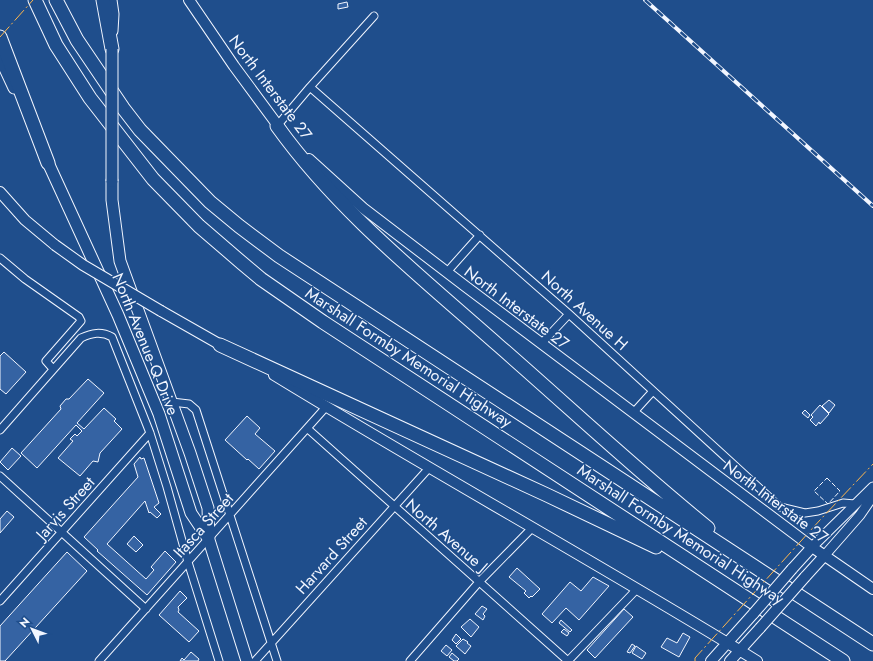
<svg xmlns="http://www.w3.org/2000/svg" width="873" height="661" font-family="Jost,sans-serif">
<rect width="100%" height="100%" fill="#1f4e8c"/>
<path fill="#3563a3" stroke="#f2f6ff" d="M347 2 348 7 338 9V4Z
M4 352 26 372 6 394 0 389V356Z
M88 379 104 393 77 423 84 429 104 408 116 419 114 421 122 429 100 453 98 462 93 461 80 476 58 458 73 441 70 439 75 434 77 436 82 431 76 425 37 468 21 453 61 409 60 406 66 399H69Z
M829 400 835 405 829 413 822 406Z
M820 405 829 414 820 424 819 422 816 426 810 420 813 417 811 415Z
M805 410 810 415 808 418 802 413Z
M247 416 260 428 255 434 275 451 259 469 248 459 247 460 225 440Z
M12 448 21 456 8 470 0 462Z
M140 457 141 459 144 458 159 503 154 507 161 514 157 518 150 512 149 513 145 501 107 544 146 579 154 570 151 567 165 551 176 562 147 595 97 551 98 550 84 537 138 477 134 464Z
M7 511 14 517 0 533V519Z
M134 536 143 545 136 552 127 544Z
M67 552 87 571 5 661H0V626Z
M517 568 540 589 532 597 531 596 529 598 524 593 526 591 509 577Z
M593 577 609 586 579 620 566 608 552 623 542 614 570 582 581 591Z
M180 591 187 598 178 607 179 610 178 612 199 631 189 642 159 615Z
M482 606 487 609 483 614 485 616 483 620 475 614Z
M624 609 633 617 595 658 587 650Z
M470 619 479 627 471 637 461 627Z
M561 620 572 630 570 632 559 623Z
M564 629 569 633 567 636 561 632Z
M683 633 690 637 679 657 661 647 667 638 677 643Z
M456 634 461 639 456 644 452 640Z
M463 639 468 642 467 643 471 646 465 654 456 646Z
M632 644 635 646 630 653 627 652Z
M446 645 452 650 447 656 441 651Z
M636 646 646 653 642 659 632 653Z
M191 652 199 659 198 661H180L182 658 184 660Z
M452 653 459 659 457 661H454L449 657Z"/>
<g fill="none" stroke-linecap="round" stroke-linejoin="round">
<g stroke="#f2f6ff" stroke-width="9">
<path id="minor" d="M310 87 569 314 780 507 805 513 818 511 843 503 855 504
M277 126 310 87 374 16
M0 258 25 279 79 317 81 321 46 361 53 369
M447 272 480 235
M541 344 569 314
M172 402 189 404 196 410 277 661
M634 412 653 391
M308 429 568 661
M0 430 81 338C92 333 101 331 112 337L150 433 167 487 188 562 219 661
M0 476 146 609
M0 601 150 433
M99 661 326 407
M255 661 429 468
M410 661 479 582 532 528
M568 661 637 589"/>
</g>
<g stroke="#f2f6ff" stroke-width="11">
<path id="tertiary" d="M812 547 873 487
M825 555 860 515 873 496"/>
</g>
<g stroke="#f2f6ff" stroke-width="12">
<path id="secondary" d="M189 0 234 66 282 131
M309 159 363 208 465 286 812 547 873 589
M0 192 25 220 55 245
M161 311 226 348
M274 375C434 473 598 563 757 661
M792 569 812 547
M805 577 825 555
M711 661 754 613
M730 661 760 628"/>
</g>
<g stroke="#f2f6ff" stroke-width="13">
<path id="primary" d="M111 0 113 14 112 31
M0 58 14 88
M45 156 118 315 159 414 191 513 209 540 247 661
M112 181V200L120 261 190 453 208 508 209 540"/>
</g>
<g stroke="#f2f6ff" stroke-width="15">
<path id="motorway" d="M35 0 56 45 90 98 153 179 199 226 242 263 261 279 323 322 843 661
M56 0 77 40 123 108 140 130 210 202 239 226 279 256 873 644
M103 0 112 49
M0 37 48 163
M277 126C338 211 420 276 498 345 568 406 636 470 708 528
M220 345 547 495 656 547"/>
</g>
<use href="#minor" stroke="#1f4e8c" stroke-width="7"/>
<use href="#tertiary" stroke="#1f4e8c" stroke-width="9"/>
<use href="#secondary" stroke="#1f4e8c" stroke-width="10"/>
<use href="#primary" stroke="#1f4e8c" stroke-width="11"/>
<use href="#motorway" stroke="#1f4e8c" stroke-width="13"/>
<g stroke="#f2f6ff" stroke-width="4">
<path id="rail" d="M645 0 873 206"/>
</g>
<use href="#rail" stroke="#1f4e8c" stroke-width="2.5" stroke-dasharray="8" stroke-linecap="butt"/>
<g stroke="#f2f6ff" stroke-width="12" stroke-linecap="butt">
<path id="secondary-bridge" d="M55 245 83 265 161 311
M754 613 792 569
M760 628 805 577"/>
</g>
<g stroke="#f2f6ff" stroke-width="13" stroke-linecap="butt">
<path id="primary-bridge" d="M112 49V181"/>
</g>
<use href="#secondary-bridge" stroke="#1f4e8c" stroke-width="10"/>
<use href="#primary-bridge" stroke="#1f4e8c" stroke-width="11"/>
<path stroke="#f2f6ff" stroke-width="1" stroke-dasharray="5 2" stroke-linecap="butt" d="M827 478 840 491 828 504 814 491Z"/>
<path stroke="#ffb74d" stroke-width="1" stroke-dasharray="14 3 2 3" stroke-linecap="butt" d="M0 37 33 0
M695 661V658L820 520 873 464"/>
</g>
<g text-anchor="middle" stroke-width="3" stroke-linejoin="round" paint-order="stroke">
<g font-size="16" fill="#f2f6ff" stroke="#1f4e8c">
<text transform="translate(271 87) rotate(53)" y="6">North Interstate 27</text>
<text transform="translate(517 307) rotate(37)" y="6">North Interstate 27</text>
<text transform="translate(585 310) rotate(42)" y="6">North Avenue H</text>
<text transform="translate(146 344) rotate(68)" y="6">North Avenue Q Drive</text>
<text transform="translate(409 357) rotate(33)" y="6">Marshall Formby Memorial Highway</text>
<text transform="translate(776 501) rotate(37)" y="6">North Interstate 27</text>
<text transform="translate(65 508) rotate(-48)" y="6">Jarvis Street</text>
<text transform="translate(203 525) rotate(-48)" y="6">Itasca Street</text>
<text transform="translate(681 534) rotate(33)" y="6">Marshall Formby Memorial Highway</text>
<text transform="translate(447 535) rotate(41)" y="6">North Avenue J</text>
<text transform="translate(331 555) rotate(-48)" y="6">Harvard Street</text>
</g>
</g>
<g transform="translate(32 629) rotate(312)" stroke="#1f4e8c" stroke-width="3" paint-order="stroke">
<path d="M0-3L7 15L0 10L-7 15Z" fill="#f2f6ff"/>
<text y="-6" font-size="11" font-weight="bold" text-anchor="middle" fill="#f2f6ff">N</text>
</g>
</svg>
